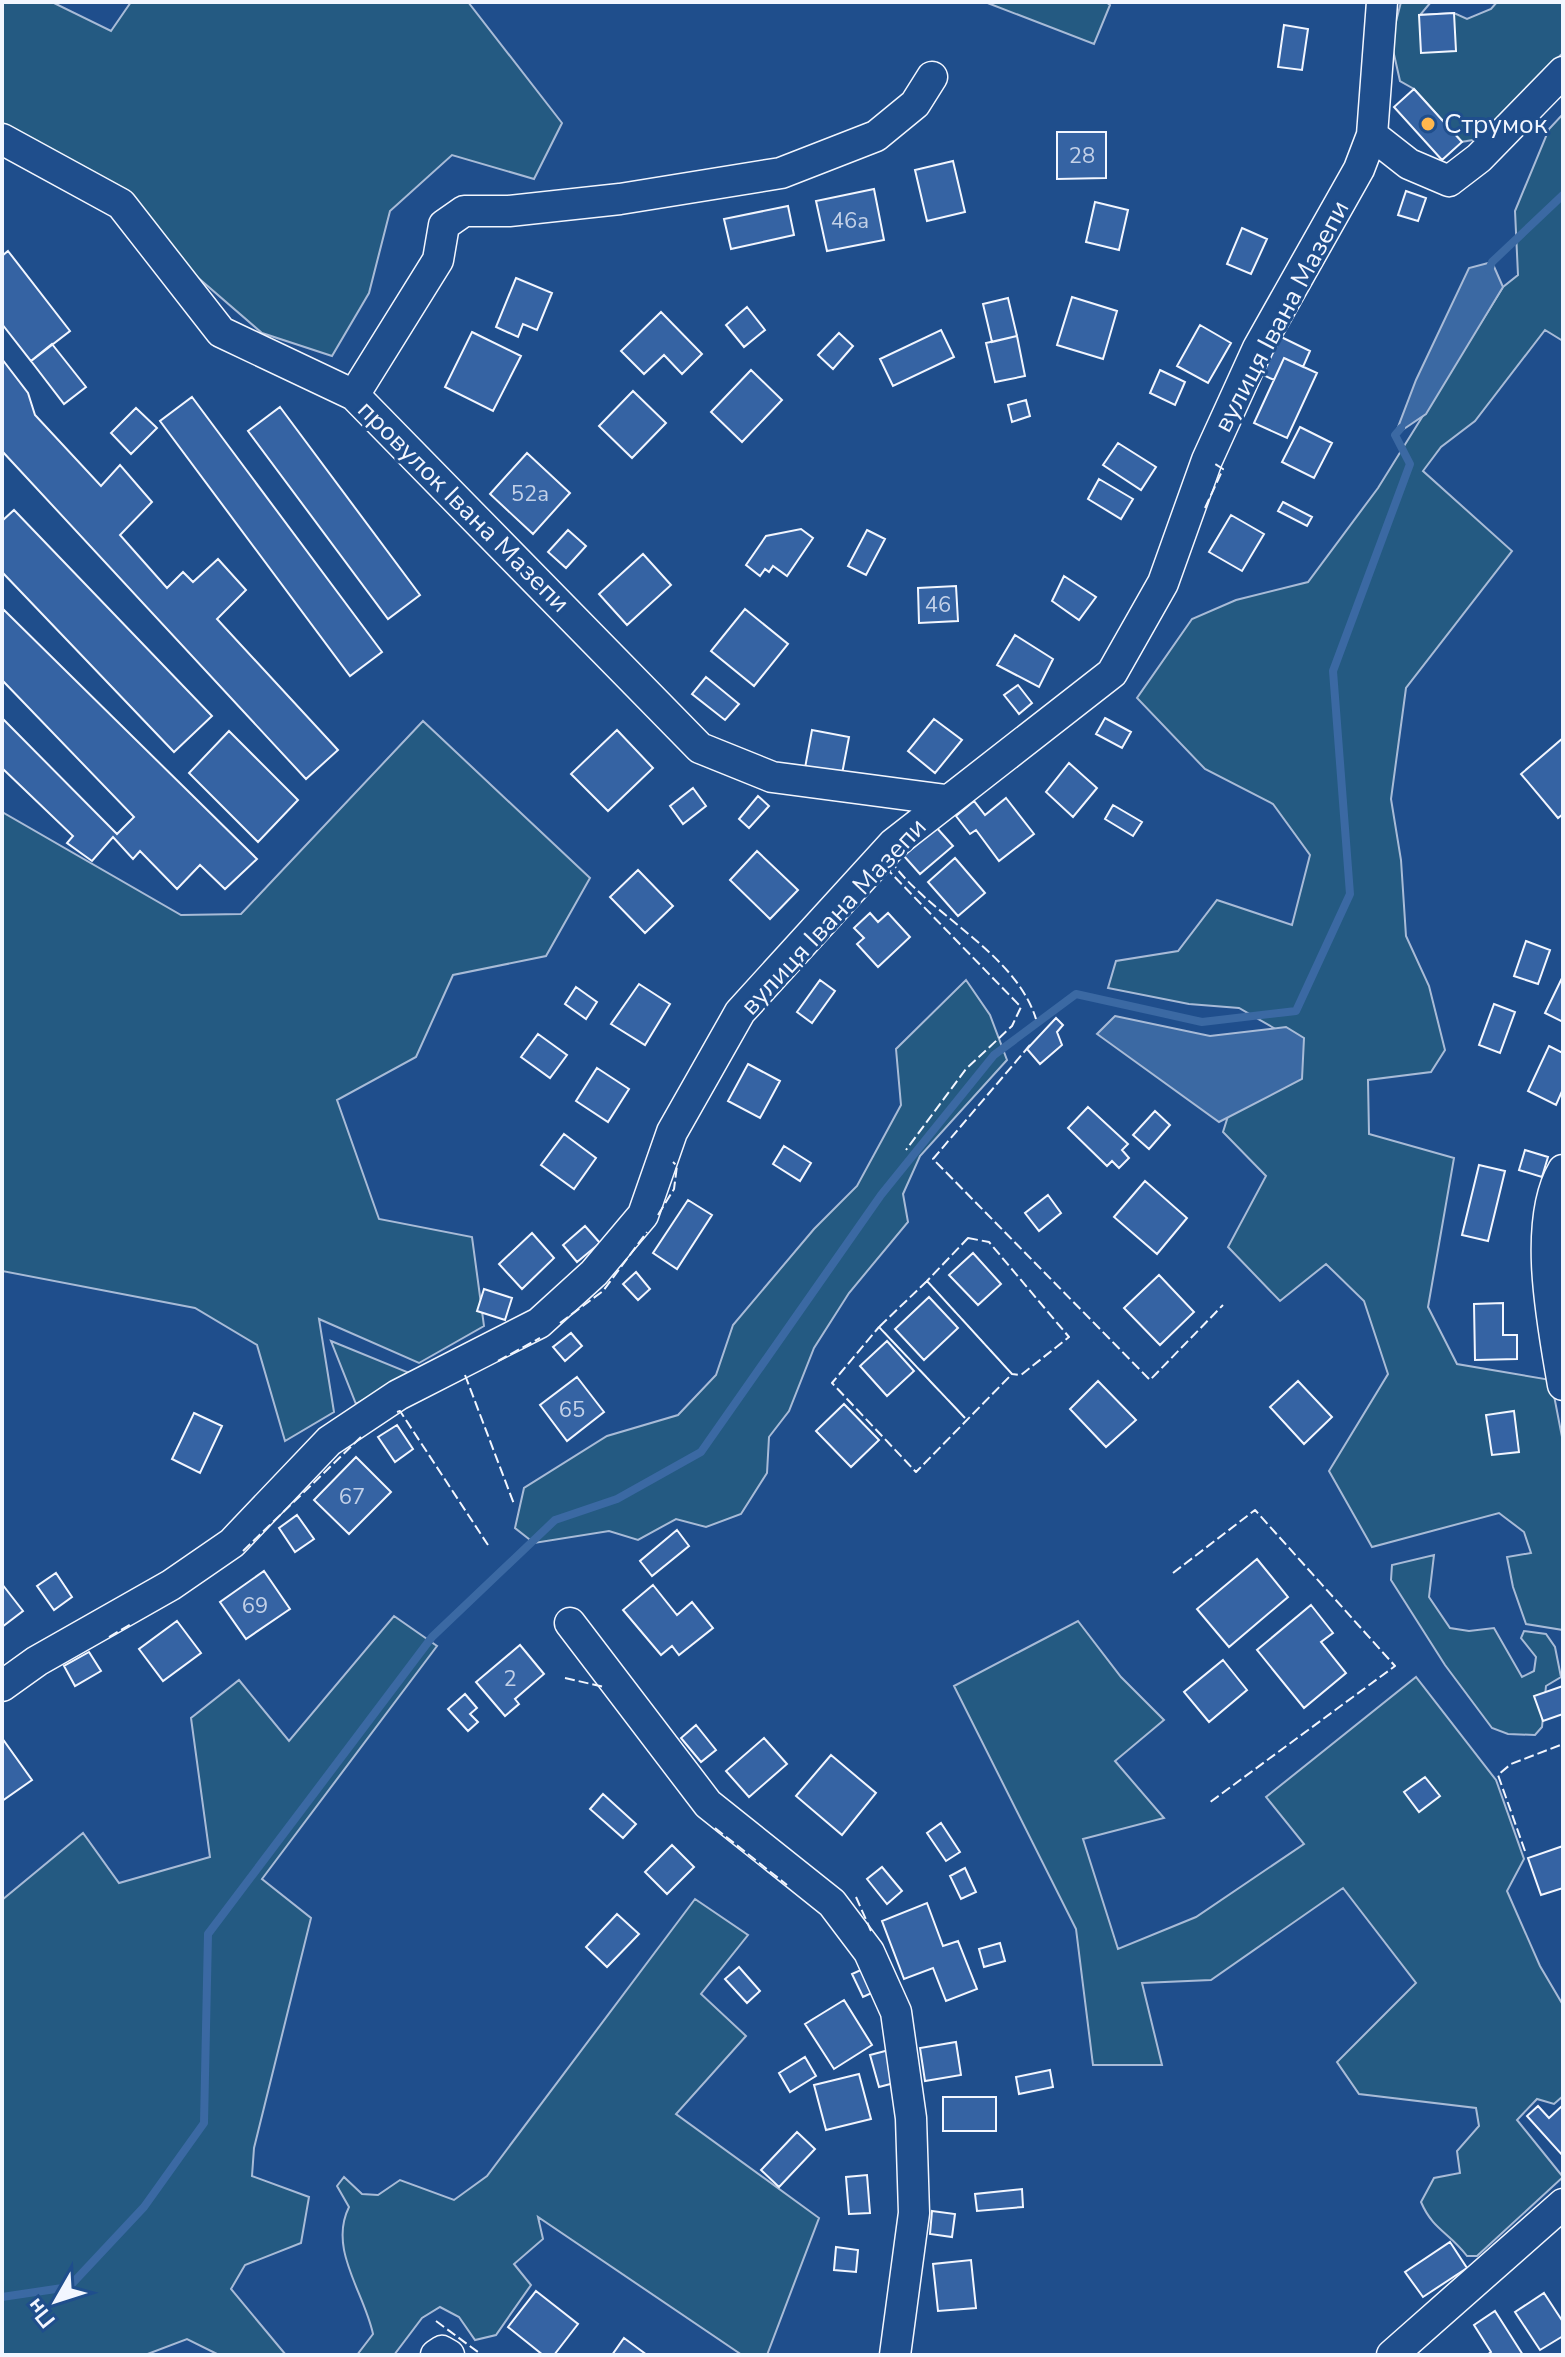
<svg xmlns="http://www.w3.org/2000/svg" width="1565" height="2357" font-family="'Nunito Sans',sans-serif">
<rect width="100%" height="100%" fill="#1f4e8c"/>
<path fill="#245a82" stroke="#a8bbd7" stroke-width="2" d="M2 2H52L111 31 131 2H468L562 123 534 179 452 155 390 211 369 293 332 356 262 333 181 263 124 194 2 124Z
M985 2H1106L1110 5 1094 44Z
M1401 2H1431L1420 15 1454 13 1467 19 1491 9 1497 2H1563V53C1536 76 1525 117 1493 135 1485 139 1471 140 1462 142L1414 89 1400 81 1391 41Z
M1563 114V341L1545 330 1475 421 1441 447 1423 471 1512 551 1406 688 1391 799 1401 860 1406 936 1429 986 1445 1050 1431 1072 1368 1080 1369 1134 1454 1158 1428 1307 1457 1364 1551 1380 1563 1442V1630L1526 1624 1513 1587 1507 1557 1531 1553 1524 1532 1499 1513 1372 1547 1329 1471 1388 1374 1364 1301 1326 1264 1280 1301 1228 1247 1266 1176 1223 1132 1234 1097 1293 1039 1239 1008 1189 1004 1108 988 1116 961 1178 951 1217 900 1292 925 1310 855 1273 804 1205 769 1137 698 1192 619 1236 600 1308 582 1378 488 1503 287 1518 275 1515 211 1549 129Z
M423 721 590 878 546 956 453 975 416 1057 337 1100 379 1219 472 1237 484 1326 419 1363 319 1319 334 1412 285 1441 257 1345 195 1308 2 1271V812L181 915 241 914Z
M966 980 990 1015 1007 1060 920 1156 903 1194 908 1222 849 1293 814 1348 789 1411 769 1437 767 1473 741 1514 706 1527 676 1519 638 1540 609 1531 534 1543 515 1528 524 1488 607 1436 678 1415 716 1375 733 1325 814 1229 857 1186 901 1105 896 1049Z
M331 1341 412 1374 356 1404Z
M1434 1555 1429 1597 1450 1628 1469 1631 1494 1628 1522 1677 1534 1671 1536 1657 1521 1638 1524 1631 1546 1634 1555 1647 1561 1677 1546 1686 1542 1727 1535 1735 1508 1734 1492 1728 1445 1665 1391 1580 1392 1565Z
M394 1616 437 1646 262 1879 311 1918 254 2148 252 2176 309 2197 301 2243 245 2265 231 2289 286 2355H219L187 2339 145 2355H2V1900L83 1833 119 1883 210 1857 191 1718 239 1680 289 1741Z
M1078 1621 1121 1677 1164 1720 1115 1761 1164 1818 1083 1839 1118 1949 1196 1917 1304 1844 1266 1797 1416 1677 1496 1780 1524 1859 1507 1891 1540 1966 1563 2005V2096L1554 2104 1537 2099 1517 2120 1563 2177 1477 2256H1467C1449 2232 1433 2230 1421 2202L1434 2178 1460 2173 1457 2151 1479 2126 1476 2108 1359 2094 1337 2062 1416 1983 1343 1888 1211 1980 1142 1983 1162 2065H1093L1076 1929 954 1686Z
M695 1899 748 1935 701 1994 746 2036 676 2114 819 2218 767 2355H742L538 2217 543 2239 514 2264 531 2285 496 2335 475 2340 459 2317 440 2307 422 2318 394 2355H357L373 2334C364 2292 328 2249 349 2207L337 2186 344 2177 362 2194 378 2195 400 2180 454 2200 487 2176Z"/>
<path fill="#3b69a3" stroke="#a8bbd7" stroke-width="2" d="M1492 262 1503 287 1426 414 1395 435 1416 380 1469 268Z
M1115 1016 1210 1036 1286 1027 1304 1038 1302 1079 1219 1122 1097 1034Z"/>
<g fill="none" stroke-linecap="round" stroke-linejoin="round">
<path stroke="#3b69a3" stroke-width="8" d="M1489 270 1492 262 1563 195
M2 2297 69 2287 144 2207 204 2123 208 1934 432 1637 555 1520 617 1499 701 1452 881 1195 994 1055 1076 994 1202 1022 1296 1011 1350 894 1333 671 1410 464 1395 435 1401 428"/>
</g>
<path fill="#3563a3" stroke="#f2f6ff" stroke-width="2" d="M1454 13 1456 51 1421 53 1419 15Z
M1284 25 1308 29 1302 70 1278 67Z
M1414 89 1462 142 1442 160 1394 107Z
M1057 132H1106V178L1057 179Z
M953 161 965 212 927 221 915 170Z
M874 189 884 240 827 251 816 201Z
M1406 191 1426 198 1418 221 1398 215Z
M1095 202 1128 210 1119 250 1086 242Z
M788 206 794 235 731 249 724 219Z
M1242 228 1267 239 1251 274 1227 264Z
M8 251 70 331 31 361 2 324V256Z
M516 278 552 293 537 330 523 324 518 337 496 327Z
M1072 297 1117 311 1103 359 1057 345Z
M1008 298 1017 336 992 342 983 304Z
M747 307 765 330 744 347 726 325Z
M661 312 702 354 682 374 664 355 644 374 621 351Z
M1200 325 1231 343 1208 383 1177 366Z
M941 330 954 357 893 386 880 359Z
M472 332 521 356 493 411 445 387Z
M839 333 853 346 833 369 818 355Z
M1275 334 1310 351 1303 367 1284 358 1274 380 1257 372Z
M1017 336 1025 376 995 382 986 343Z
M52 344 86 387 64 404 31 361Z
M1284 358 1317 373 1287 438 1254 423Z
M2 359 28 393 35 415 101 486 120 465 152 502 120 535 167 588 183 572 193 582 218 559 246 590 217 619 338 750 306 779 2 451Z
M751 370 782 400 742 442 711 412Z
M1160 370 1185 382 1175 405 1150 393Z
M633 391 666 423 632 458 599 426Z
M192 397 382 652 350 676 160 421Z
M1026 400 1030 416 1012 422 1008 405Z
M280 407 420 595 388 619 248 431Z
M136 408 157 428 131 454 111 433Z
M1300 427 1332 443 1314 478 1282 462Z
M1118 443 1156 467 1141 490 1103 465Z
M527 453 570 493 533 534 490 494Z
M1099 479 1133 499 1121 519 1088 499Z
M1283 502 1312 517 1307 526 1278 511Z
M14 510 212 716 174 752 2 572V521Z
M1231 515 1264 534 1242 571 1209 552Z
M801 529 813 538 787 576 773 566 769 572 765 569 760 576 746 565 766 536Z
M568 530 586 546 566 568 548 552Z
M867 530 885 539 866 575 848 566Z
M643 554 671 585 627 625 599 594Z
M1064 576 1096 597 1079 620 1052 601Z
M956 586 958 621 919 623 918 588Z
M3 609 257 859 225 889 200 865 177 889 140 851 133 859 113 837 92 861 67 843 73 836 2 768V718L117 834 134 817 2 680Z
M745 609 788 644 754 686 711 651Z
M1015 635 1053 659 1039 687 997 665Z
M706 677 739 704 725 720 692 694Z
M1018 685 1032 703 1019 714 1004 695Z
M1105 718 1131 732 1122 748 1096 734Z
M934 719 962 740 935 773 908 751Z
M617 730 653 768 608 811 571 774Z
M812 730 849 737 842 774 805 768Z
M229 731 298 800 258 842 189 773Z
M1563 738V814L1558 818 1521 774Z
M1069 763 1097 788 1073 817 1046 792Z
M693 788 706 806 683 824 670 806Z
M758 796 769 806 749 828 739 819Z
M1006 798 1034 834 999 861 976 830 970 834 956 816 974 801 985 815Z
M1113 805 1142 822 1133 836 1105 819Z
M936 827 953 846 920 874 904 856Z
M757 851 798 890 770 919 730 880Z
M955 858 985 893 958 916 928 882Z
M638 870 673 906 645 933 610 897Z
M870 913 878 922 888 913 910 937 878 967 857 944 864 938 854 928Z
M1526 941 1550 950 1538 984 1514 976Z
M1563 976V1022L1545 1013Z
M820 980 835 991 812 1023 797 1012Z
M639 984 670 1004 645 1045 611 1024Z
M576 987 597 1002 586 1019 565 1004Z
M1494 1004 1515 1012 1500 1053 1479 1045Z
M1056 1018 1063 1025 1057 1032 1062 1045 1040 1064 1027 1049Z
M538 1034 567 1055 550 1078 521 1057Z
M1549 1046 1563 1053V1089L1556 1105 1528 1091Z
M748 1064 780 1081 760 1118 728 1101Z
M597 1068 629 1089 608 1122 576 1101Z
M1088 1107 1128 1144 1122 1150 1129 1158 1119 1168 1112 1161 1107 1166 1068 1128Z
M1155 1111 1170 1125 1149 1149 1133 1135Z
M564 1134 596 1158 574 1189 541 1165Z
M784 1146 811 1163 800 1181 773 1164Z
M1525 1150 1548 1157 1542 1177 1519 1170Z
M1479 1165 1505 1171 1488 1241 1462 1235Z
M1145 1181 1187 1218 1157 1254 1114 1217Z
M1048 1195 1061 1213 1039 1231 1025 1213Z
M688 1200 712 1215 677 1269 653 1253Z
M585 1226 600 1243 577 1262 563 1245Z
M532 1233 554 1258 522 1289 499 1264Z
M973 1253 1001 1284 978 1305 949 1275Z
M636 1272 650 1289 638 1300 623 1284Z
M1159 1275 1194 1312 1160 1345 1124 1308Z
M484 1289 512 1298 505 1320 477 1311Z
M929 1297 958 1328 924 1360 895 1329Z
M1503 1303V1335H1517V1359L1475 1360 1474 1304Z
M571 1333 582 1346 565 1361 553 1347Z
M887 1341 914 1371 887 1396 860 1366Z
M577 1377 604 1412 567 1441 540 1405Z
M1098 1381 1136 1420 1106 1447 1070 1409Z
M1298 1381 1332 1417 1304 1444 1270 1407Z
M844 1404 879 1440 851 1467 816 1431Z
M1514 1411 1519 1452 1492 1455 1486 1415Z
M194 1413 222 1426 200 1473 172 1459Z
M397 1425 413 1449 395 1462 378 1437Z
M356 1457 391 1492 349 1534 314 1500Z
M297 1515 314 1539 295 1552 279 1528Z
M677 1530 689 1546 652 1576 640 1561Z
M1257 1559 1288 1597 1229 1647 1197 1609Z
M264 1571 290 1609 246 1639 220 1602Z
M56 1573 72 1597 54 1610 37 1586Z
M2 1584 23 1611 2 1627Z
M653 1585 677 1615 692 1602 713 1628 679 1655 672 1646 661 1655 623 1610Z
M1311 1605 1333 1633 1321 1642 1346 1673 1304 1708 1257 1650Z
M177 1621 201 1653 163 1681 139 1649Z
M520 1645 544 1674 515 1699 519 1704 505 1716 476 1682Z
M89 1652 101 1671 75 1686 64 1666Z
M1223 1660 1247 1690 1209 1722 1184 1692Z
M1563 1686V1714L1543 1721 1534 1696Z
M465 1694 477 1708 470 1714 478 1722 468 1731 448 1709Z
M696 1725 716 1750 701 1762 681 1738Z
M2 1738 32 1780 2 1801Z
M764 1738 787 1764 749 1797 726 1771Z
M831 1755 876 1793 842 1835 796 1796Z
M1425 1777 1440 1796 1419 1812 1404 1792Z
M603 1794 636 1824 623 1838 590 1809Z
M941 1823 960 1852 946 1861 927 1833Z
M672 1845 694 1867 667 1894 645 1872Z
M1563 1846V1888L1541 1895 1528 1858Z
M882 1867 902 1891 887 1904 867 1879Z
M965 1868 976 1892 961 1899 950 1876Z
M927 1903 943 1946 958 1941 977 1989 946 2001 933 1968 904 1979 882 1921Z
M617 1914 639 1934 607 1967 586 1947Z
M1000 1943 1005 1961 984 1967 979 1949Z
M739 1967 760 1991 747 2003 725 1979Z
M865 1968 876 1991 863 1997 852 1974Z
M844 2000 872 2045 834 2069 805 2024Z
M956 2042 961 2075 925 2081 920 2048Z
M889 2050 898 2082 879 2087 870 2055Z
M805 2057 816 2076 790 2092 779 2073Z
M1050 2070 1053 2087 1019 2094 1016 2077Z
M859 2074 871 2119 826 2130 814 2085Z
M943 2097H996V2131H943Z
M1563 2105V2156L1527 2116 1538 2106 1549 2118Z
M797 2132 815 2149 779 2187 761 2170Z
M867 2175 870 2213 849 2214 846 2177Z
M1022 2189 1023 2207 977 2211 975 2194Z
M932 2211 955 2214 952 2237 930 2234Z
M1450 2242 1467 2268 1423 2297 1405 2272Z
M836 2247 858 2250 856 2272 834 2270Z
M971 2260 976 2308 938 2311 933 2264Z
M536 2291 578 2324 554 2355H543L508 2327Z
M1544 2293 1563 2322V2336L1540 2350 1515 2312Z
M1495 2311 1523 2355H1487L1491 2352 1474 2325Z
M624 2338 647 2355H612Z"/>
<g fill="none" stroke-linecap="round" stroke-linejoin="round">
<g stroke="#f2f6ff" stroke-width="33">
<path id="minor" d="M1372 135 1409 164 1449 181 1479 158 1563 72
M2 139 121 204 221 332 354 395 700 748 772 777 946 800
M354 395 438 260 444 225 464 211H509L620 199 781 173 876 136 915 104 932 77
M1563 1170C1532 1223 1553 1326 1563 1385
M570 1623 708 1804 832 1903 869 1952 896 2012 911 2118 914 2213 895 2355
M2 1686 37 1661 171 1585 232 1543 329 1441 398 1395 539 1323 594 1273 643 1215 672 1132 740 1012 893 844 1112 673 1163 583 1207 460 1258 348 1359 169 1372 135 1382 2
M436 2355 442 2351 449 2355
M1392 2355 1563 2204"/>
</g>
<use href="#minor" stroke="#1f4e8c" stroke-width="30"/>
<path stroke="#f2f6ff" stroke-width="2" stroke-dasharray="10 4" stroke-linecap="butt" d="M1205 508 1223 469 1215 464
M890 860C930 916 1015 952 1036 1019
M885 871 887 869 1021 1007 1012 1026 966 1069 906 1150
M1030 1045 933 1159 1150 1380 1223 1305
M658 1215 674 1189 677 1166 673 1162
M968 1238 989 1242 1069 1337 1021 1375 1012 1374 927 1281Z
M560 1323 603 1291 647 1232
M498 1361 540 1338
M465 1375 514 1504
M397 1412 400 1411 488 1545
M965 1418 879 1327 927 1281 1012 1374 916 1472 832 1383 879 1327 965 1418
M243 1551 361 1437
M1173 1573 1255 1510 1395 1666 1209 1803
M109 1637 133 1623
M565 1678 604 1687
M715 1828 787 1885
M1525 1851 1498 1775 1511 1764 1563 1744
M856 1897 871 1931
M436 2321 482 2355"/>
</g>
<circle fill="#ffb74d" stroke="#1f4e8c" stroke-width="3" cx="1428" cy="124" r="8"/>
<g text-anchor="middle" stroke-width="6" stroke-linejoin="round" paint-order="stroke">
<g font-size="22" fill="#c3d1e8">
<text x="1082" y="163">28</text>
<text x="850" y="228">46а</text>
<text x="530" y="501">52а</text>
<text x="938" y="612">46</text>
<text x="572" y="1417">65</text>
<text x="352" y="1504">67</text>
<text x="255" y="1613">69</text>
<text x="510" y="1686">2</text>
</g>
<g font-size="26" fill="#f2f6ff" stroke="#1f4e8c" text-anchor="start">
<text x="1444" y="133">Струмок</text>
</g>
<g font-size="26" fill="#f2f6ff" stroke="#1f4e8c">
<text transform="translate(1281 316) rotate(-62)" y="9">вулиця Івана Мазепи</text>
<text transform="translate(464 506) rotate(45)" y="9">провулок Івана Мазепи</text>
<text transform="translate(833 916) rotate(-47)" y="9">вулиця Івана Мазепи</text>
</g>
</g>
<rect width="1565" height="2357" fill="none" stroke="#f2f6ff" stroke-width="8"/>
<g transform="translate(56 2301) rotate(231)" stroke="#1f4e8c" stroke-width="6" paint-order="stroke">
<path d="M0-6L14 30L0 20L-14 30Z" fill="#f2f6ff"/>
<text y="-12" font-size="22" font-weight="bold" text-anchor="middle" fill="#f2f6ff">Пн</text>
</g>
</svg>
